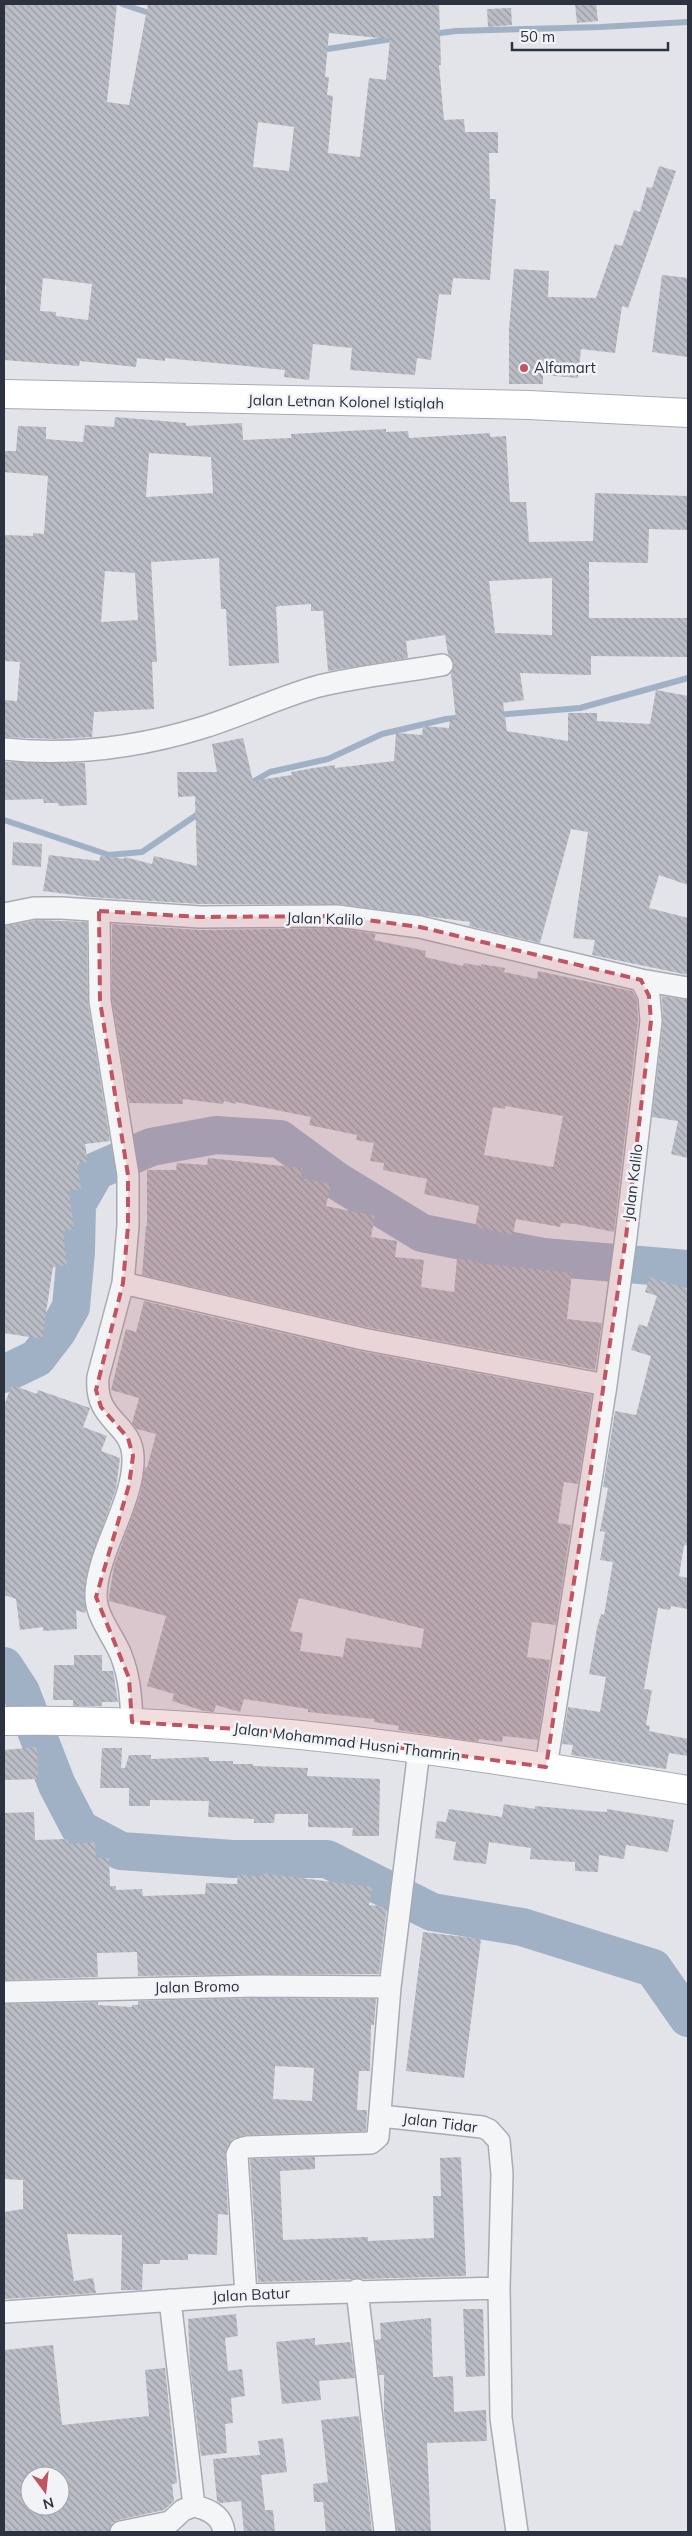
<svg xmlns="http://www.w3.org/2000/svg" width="692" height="2536" font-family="Mulish,sans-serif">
<defs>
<pattern id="building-back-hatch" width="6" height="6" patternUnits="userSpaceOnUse" patternTransform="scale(1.25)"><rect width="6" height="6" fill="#babdc5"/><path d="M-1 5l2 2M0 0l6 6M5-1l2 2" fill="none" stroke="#979aa1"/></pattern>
</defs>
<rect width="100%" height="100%" fill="#e2e4e9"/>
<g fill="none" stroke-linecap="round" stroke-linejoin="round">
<path stroke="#a1b1c5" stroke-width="6" d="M122 4 152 14
M432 34 456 31 601 27 688 22
M321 50 398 38
M497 715 580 708 688 678
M249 784 270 772 328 759 382 734 446 719 464 717
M4 820 109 855 142 852 201 812"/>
<path stroke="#a1b1c5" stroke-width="38" d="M4 1374 37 1358 57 1332 71 1307 76 1252 77 1204 96 1171 151 1147 216 1135 280 1139 337 1181 422 1233 543 1257 688 1269
M4 1666 21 1692 57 1785 80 1829 121 1851 233 1859H327L432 1912 522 1927 653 1968 688 2018"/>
</g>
<path fill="url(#building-back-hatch)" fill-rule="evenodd" d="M4 4H117L107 102 129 105 148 4H439L441 65H439L444 120 464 119 465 132H498V153H489L490 199H496L490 280 453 278 451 295 439 294 431 360 417 358 415 375 350 370 352 348 313 344 309 380 284 377 285 370 165 358V361L137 358 136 367 80 361 79 366 4 360V308L6 286H4ZM329 33 390 39 386 80 369 78 360 157 328 153 333 96 327 95 329 77H325ZM258 122 294 127 289 171 253 167ZM43 278 92 284 88 320 56 316V312L40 311Z
M575 4H596L598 21 577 23Z
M511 8 512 25 488 27 487 9Z
M659 166 676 171 628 308 622 306 615 353 581 349 578 378 543 375V384H509V330L514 269 549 271 548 297 596 298 615 244 622 246 634 210 640 212 647 187 652 188Z
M662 275 688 278V357L652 352Z
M115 417 186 423V426L242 423 243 440 291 438V434L386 429V432L408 431 409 438 490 433V437L506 436 510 502H526L529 542 593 541 595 493 688 496V530L649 529 648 563 589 562V618H688V657L591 656V675L520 673 524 700 503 703 507 731 568 741V713H597V721L650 724 656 690 688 696V885L659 875 649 908 688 918V975L592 955 595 940 573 938 588 832 571 829 540 943 469 926 470 922 339 904H200L90 897 43 891 49 855 99 861 101 855 124 859V857L152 864 154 856 197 866 195 796 178 797 177 772H217L212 744 243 738 253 781 292 775 291 772 314 768 335 765V768L394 761 396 733 422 735 423 726 449 728 450 720H456L451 674 454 663 448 654 445 635 406 641 408 658 328 671 323 611H311V604L279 606 276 607 279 663 229 666 226 609H221L219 558 151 562 157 662H152L154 709 94 712 92 737 54 739 4 737V700L17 701 20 662 4 661V535L33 536V533L44 534 48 476 4 472V451H16L18 426 46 427V439L83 442 85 425 114 427ZM149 453 211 457 213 493 146 497ZM105 571 135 573 138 620 101 622ZM552 578V635L495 633 489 581Z
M4 762 85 763 87 805 59 806 58 803H44L43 799 4 800Z
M13 842 42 844 41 867 12 865Z
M37 920 87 922 88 1003 110 1141 85 1144 88 1162 77 1163 81 1189 69 1191 74 1229 63 1231 67 1265 53 1267 42 1339 4 1333V926Z
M112 924 200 930 336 928 376 934 374 940 426 951 425 957 463 966 464 963 481 966V964L505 968 504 972 537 979 538 971 632 991 637 999 638 1021 614 1232 575 1224 561 1223 560 1227 516 1219 513 1235 475 1227 479 1206 424 1194 427 1179 383 1170 384 1163 370 1161 374 1143 356 1140 357 1135 309 1125 311 1117 236 1102V1104L224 1101 223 1104 183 1099V1104L129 1103 112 1000ZM505 1106 563 1116 553 1167 484 1155 493 1107 505 1109Z
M662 996 688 1000V1158L671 1154 678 1121 652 1117 663 1022Z
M208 1158 302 1168 301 1178 331 1184 326 1206 375 1216 371 1237 397 1241 395 1257 424 1260 421 1287 454 1292 457 1259 477 1261V1263L572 1273 567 1319 602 1323 595 1370 366 1327 142 1275 146 1226H147V1170H176L177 1163 207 1165Z
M650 1277 688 1289V1546L684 1545 679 1576 688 1578V1609L671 1606 670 1610 658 1608 644 1689 652 1690 646 1725 650 1726 649 1731 688 1739V1756L669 1753 666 1769 571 1755 573 1745 562 1744 568 1707 600 1712 606 1677 589 1674 597 1628 601 1614 604 1615 613 1562 600 1560 605 1532 600 1531 608 1488 603 1487 615 1411 636 1415 651 1356 631 1350 639 1324 647 1327 657 1296 645 1292Z
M144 1301 360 1351 592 1395 578 1484 564 1482 558 1523 571 1525 556 1625 532 1622 527 1657 550 1660 538 1740 503 1736 502 1742 479 1739 478 1742 398 1730 399 1726 374 1722V1719L308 1712V1709L244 1699 240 1712 216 1705 214 1712 204 1711 172 1701 174 1694 147 1686 166 1616 109 1601V1596L114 1566 140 1495 145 1467 147 1468 156 1434 137 1429 132 1423 139 1398 111 1390 126 1329 136 1332ZM299 1598 424 1629 421 1648 346 1638 343 1657 300 1651 303 1633 290 1631Z
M12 1385 37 1394 38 1390 90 1408 83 1427 107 1436 101 1451 120 1458 116 1488 86 1576 84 1597 86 1610 85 1613 76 1610 77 1629 43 1631V1627L20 1630 16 1599 4 1595V1405Z
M74 1655H102V1671H113L118 1702H102V1706H73V1700H53L54 1665H74Z
M37 1747 38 1779 4 1780V1750Z
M102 1748H122L121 1768H125L129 1755H151V1759L209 1757V1761H233V1764H253V1766L308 1768 307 1776 380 1779 379 1836H352L353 1828 308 1827V1814H275L274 1823H254V1819L208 1817 209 1801 150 1800V1806H129V1788H100Z
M504 1804 535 1809V1806L591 1811 607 1812V1809L674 1820 668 1852 626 1845 624 1859 599 1855 598 1872 575 1871V1862L530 1859 531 1848 489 1842 486 1864 453 1860 456 1842 435 1838 437 1821 446 1822 449 1809 502 1817Z
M34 1812 35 1840 69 1839V1844L95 1842 96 1858H109L110 1886H116V1890L142 1889 143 1896 205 1894 206 1883 237 1884 238 1874 260 1877 261 1873 372 1887 369 1905 387 1907 379 1974H261L138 1976 137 1952 97 1953 98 1977 4 1980V1813Z
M423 1932 481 1939 464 2078 406 2071Z
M261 1998 376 1999 374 2025H371L370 2071H359L357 2110H367L366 2131 246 2135 232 2139 225 2156 228 2215 218 2214 217 2255 188 2254V2260H160V2264H143L142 2290H121L122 2235 67 2234 74 2281 93 2278 96 2293 4 2299V2212L23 2209V2180L4 2179V2004L98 2002V2005L132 2007V2005H138V2001ZM275 2066 314 2068 312 2101 273 2099Z
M315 2157V2169L280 2171 283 2240 368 2237V2241L434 2238 433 2196H441L440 2158 461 2157 466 2276 258 2282 250 2159Z
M463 2309H483L485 2376 466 2377Z
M236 2314 238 2336 225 2338 228 2371 242 2369 245 2396 231 2398 233 2423 225 2424 227 2453 201 2456 190 2365 188 2319Z
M431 2318 433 2377 453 2376 454 2412 486 2410 487 2441 427 2443 431 2532H397L384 2413V2375H379L375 2340 381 2339 380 2323Z
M315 2338V2345L350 2342 355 2378 319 2381 321 2400 282 2404 276 2342Z
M53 2345 62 2425 149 2416 145 2370 165 2368 177 2483 172 2484 174 2501 164 2510 118 2520 112 2523 109 2532H4V2350ZM30 2476H60V2506H30Z
M359 2416 372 2532H326L323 2502H314L313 2484 328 2482 321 2420Z
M283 2438 287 2472 261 2475 265 2510H273L275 2532H244L241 2501 220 2503 217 2501 213 2459 260 2455 258 2441Z"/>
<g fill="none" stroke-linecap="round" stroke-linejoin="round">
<g stroke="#a8abb3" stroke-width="24">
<path id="street" d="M4 749C71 756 136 748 201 728 241 716 279 697 319 686 359 676 402 672 442 665
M99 911 100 1001 128 1175V1226L123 1283 98 1377C94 1422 132 1422 133 1457 135 1501 96 1553 96 1596 96 1617 114 1637 121 1655 130 1678 131 1699 132 1722
M4 914 34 908H61L200 917 337 916 420 927 641 980 688 988
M123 1283 363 1339 606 1385
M546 1767 606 1385 626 1237 651 1021 649 996 641 980
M4 1992 261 1986 390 1987
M381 2116 482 2127 489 2130 499 2141 502 2174 499 2288 501 2418 517 2532
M357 2290 385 2532
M246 2295 237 2155 240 2149 247 2147 371 2143 378 2137 390 1987 419 1750
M170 2300 194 2506C209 2509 222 2516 224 2532
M4 2312 246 2295 499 2288
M121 2532 170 2522 183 2510 194 2506"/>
</g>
<g stroke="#a8abb3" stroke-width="30">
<path id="secondary" d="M4 394 529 405 688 413
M4 1721C234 1717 462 1753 688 1790"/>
</g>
<use href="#street" stroke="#f4f5f7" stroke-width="21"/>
<use href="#secondary" stroke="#fff" stroke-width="28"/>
</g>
<path fill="#c05460" fill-opacity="0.2" stroke="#c05460" stroke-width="4" stroke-dasharray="10 6" stroke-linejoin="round" d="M99 911 200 917 337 916 420 927 641 980 649 996 651 1021 626 1237 546 1767 281 1732 132 1722 129 1678 96 1597 129 1485 133 1456 128 1438 101 1407 96 1390 123 1283 128 1226V1175L100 1001Z"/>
<circle fill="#c05460" stroke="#f1f3f6" stroke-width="2" cx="524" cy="368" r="5"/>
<g text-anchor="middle" stroke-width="5" stroke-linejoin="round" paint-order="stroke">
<g font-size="15" fill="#2c323f" stroke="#f1f3f6" text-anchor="start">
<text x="534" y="373">Alfamart</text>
</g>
<g font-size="15" fill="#2c323f" stroke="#f1f3f6">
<text transform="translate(346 402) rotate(1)" y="5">Jalan Letnan Kolonel Istiqlah</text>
<text transform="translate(325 919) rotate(2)" y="5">Jalan Kalilo</text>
<text transform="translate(633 1182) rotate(-83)" y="5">Jalan Kalilo</text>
<text transform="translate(347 1742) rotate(7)" y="5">Jalan Mohammad Husni Thamrin</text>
<text transform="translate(197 1987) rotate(-1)" y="5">Jalan Bromo</text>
<text transform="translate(440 2123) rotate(7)" y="5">Jalan Tidar</text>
<text transform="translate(251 2295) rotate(-3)" y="5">Jalan Batur</text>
</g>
</g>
<rect width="692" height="2536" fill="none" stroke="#2c323f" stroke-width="10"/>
<g transform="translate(45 2491) rotate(165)"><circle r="24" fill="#f1f3f6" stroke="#a2a6ad"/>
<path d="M0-4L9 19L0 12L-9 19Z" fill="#c05460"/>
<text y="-8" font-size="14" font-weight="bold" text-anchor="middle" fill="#2c323f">N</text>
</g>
<path d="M512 42v8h156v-8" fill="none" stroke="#2c323f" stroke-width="2.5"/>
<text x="520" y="42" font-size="15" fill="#2c323f" stroke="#f1f3f6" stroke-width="4" paint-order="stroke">50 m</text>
</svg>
